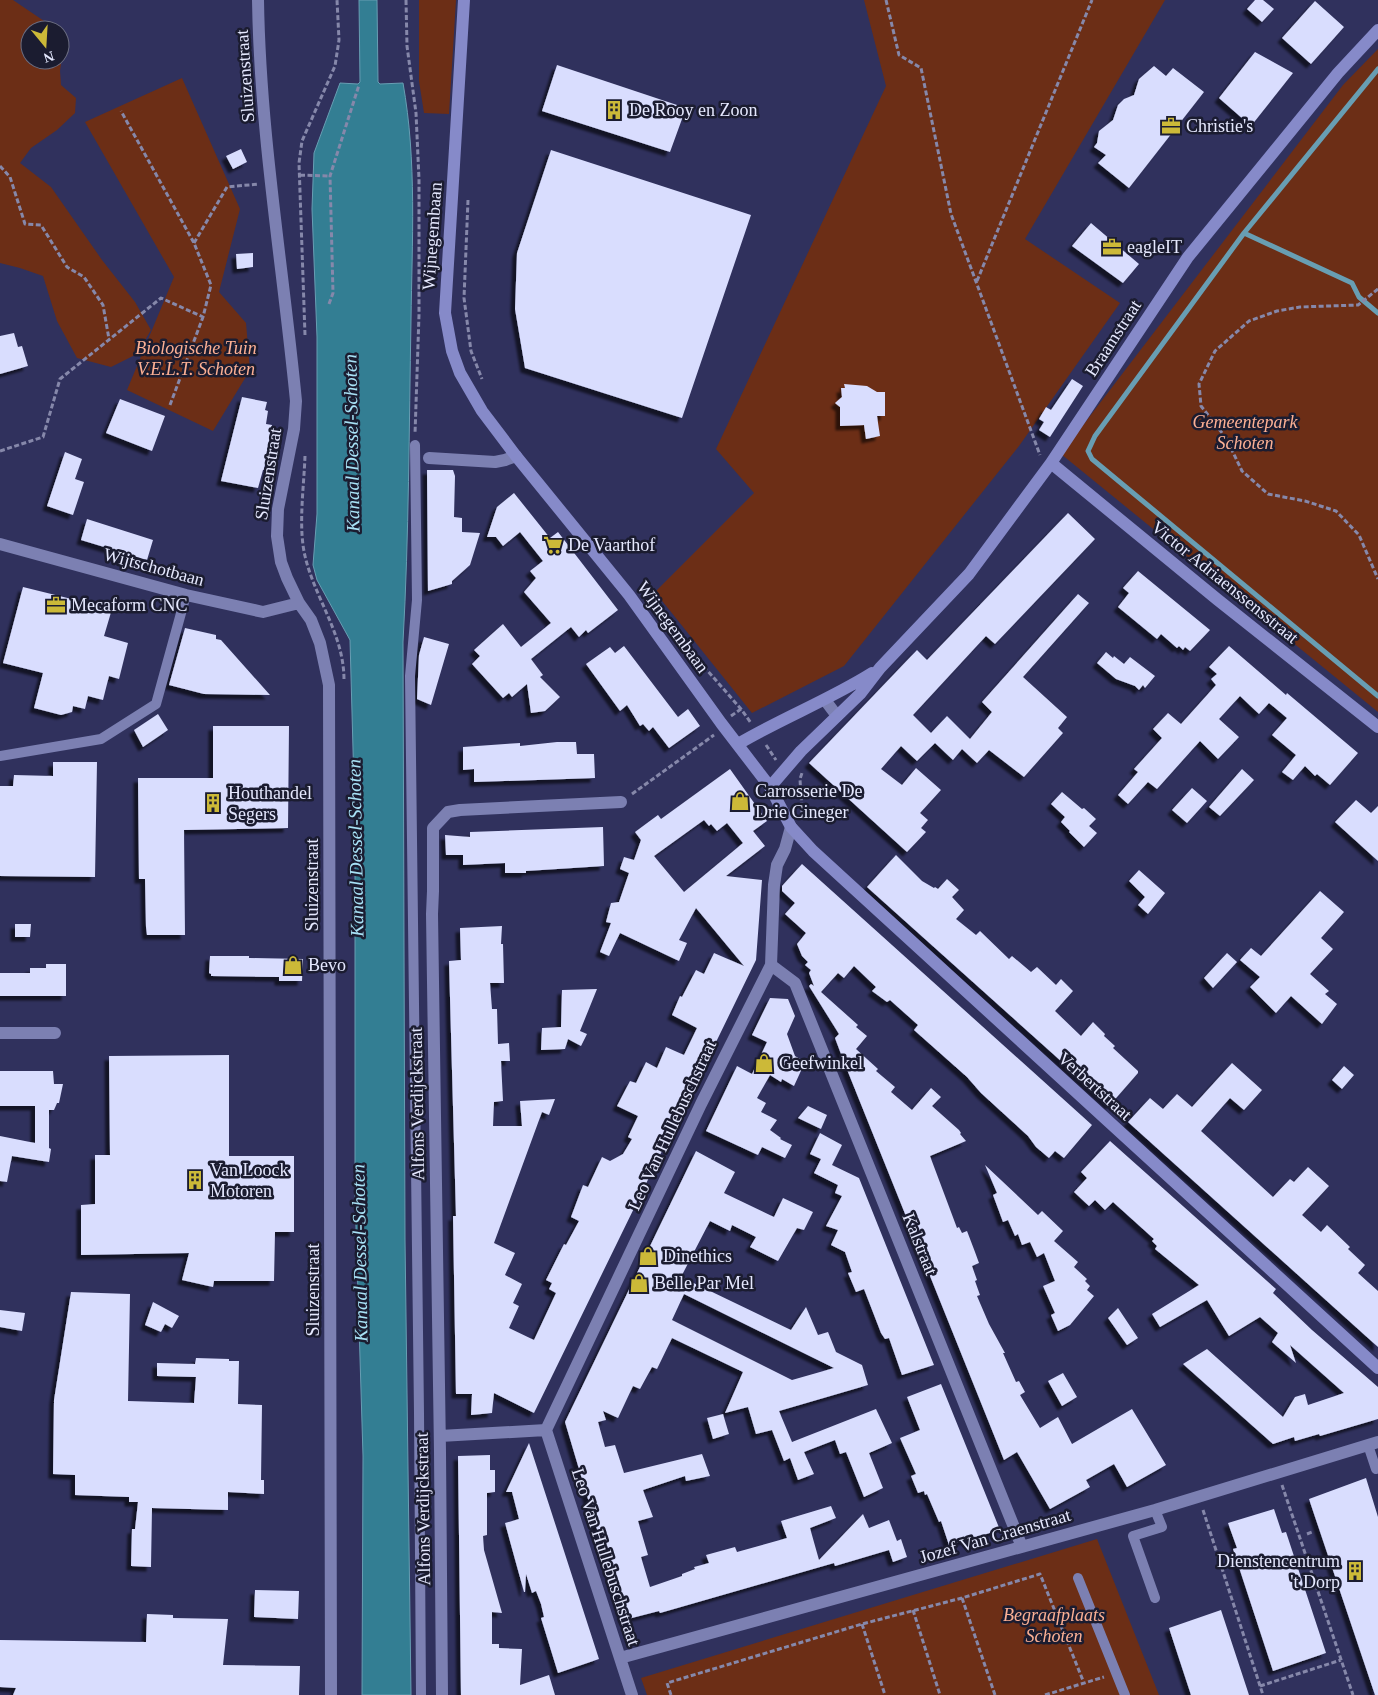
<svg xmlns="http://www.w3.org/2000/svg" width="1378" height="1695" font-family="'Times New Roman',serif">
<defs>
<filter id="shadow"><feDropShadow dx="-4.5" dy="4.5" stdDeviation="1" flood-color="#0009"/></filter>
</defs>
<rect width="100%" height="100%" fill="#30315d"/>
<path fill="#6c2e16" d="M0 0H13L47 23 51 30H30V60H60V45L63 50 60 71 61 85 76 98 75 113 57 130 31 148 20 163 51 187 102 260 135 302 151 330 137 354 111 367 77 358 57 321 43 276 20 268 0 263Z
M419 0H456L449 114 424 113 419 81Z
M864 0H1165L1025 239 1120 303 1019 446 844 666 752 713 655 592 754 493 716 449 886 86Z
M1378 49V712L1061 454 1343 85Z
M182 78 240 209 219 292 246 323 250 370 213 431 127 390 174 277 85 122Z
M1097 1539 1159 1695H647L641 1678Z"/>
<path fill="#337e93" stroke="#689eb3" d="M359 0H377L378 82 380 84 403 83C417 161 412 242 411 320 409 428 409 535 403 642L405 1239 411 1695H362L363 1456 355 1194V821L350 640 317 580 313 565 317 514V337L312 209 314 153 340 83 358 84 360 82Z"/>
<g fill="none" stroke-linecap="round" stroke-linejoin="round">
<path stroke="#689eb3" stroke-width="5" d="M1378 69 1244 233 1095 436 1088 451 1092 459 1378 696
M1244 233 1352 283 1359 297 1378 313"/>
</g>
<path fill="#d9ddfe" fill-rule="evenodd" filter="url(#shadow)" d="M1255 0H1263L1274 9 1262 22 1247 9Z
M1315 1 1344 27 1311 64 1282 38Z
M1255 52 1293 73 1251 126 1219 98Z
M557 65 686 108 670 152 542 111Z
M1154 66 1166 76 1173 68 1204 92 1129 188 1098 163 1106 155 1094 147 1097 143 1099 131 1113 120 1118 105 1124 99 1134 95 1139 79Z
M241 149 247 162 233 169 226 156Z
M551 150 751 215 682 418 525 368 515 309 517 253Z
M1091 223 1139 264 1123 283 1072 246Z
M253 253V267L237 269 236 254Z
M14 333 18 347 22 346 28 366 0 374V336Z
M1072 379 1083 386 1050 437 1039 430 1044 422 1039 419 1046 407 1051 410Z
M844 384 867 386 877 392H885V416H877L880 436 866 439 864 425 840 426V407L835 403 842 397 841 388H845Z
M242 397 267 402 265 410 268 411 266 424 272 425 264 470H263L258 488 221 481Z
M120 399 165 416 152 451 106 433Z
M65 452 82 459 75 479 84 482 73 515 47 506Z
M427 470H453L455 476 454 517 462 518V532L480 533 470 565 452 581V584L428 591Z
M514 493 550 538 558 532 618 610 588 633 586 630 579 637 571 627 531 659 543 675 540 677 560 697 545 711 531 713 527 684 512 697 509 693 503 698 472 664 480 656 474 650 503 624 521 647 551 623 524 592 536 578 530 571 543 561 520 532 503 546 496 537H487L497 507Z
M1068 513 1095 539 995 644 986 636 913 715 931 733 947 716 970 739 992 712 982 702 1078 594 1089 603 1023 677 1067 717 1058 728 1063 733 1024 777 989 750 977 763 962 749 953 760 935 743 917 761 901 746 881 769 902 785 916 768 941 790 920 813 928 820 921 828 926 832 907 852 809 763 917 650 927 660Z
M87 519 153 540 147 560 81 540Z
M1138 571 1210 630 1190 651 1185 647 1183 650 1179 646 1177 648 1161 634 1157 639 1118 607 1129 593 1123 588Z
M23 587 112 609 104 636 128 643 119 679 109 676 103 700 88 696 85 709 73 706 72 712 61 715 34 708 43 673 3 663Z
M185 628 216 635V639L221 640 270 695 204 694 169 685Z
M424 637 449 644 431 705 417 699 419 655Z
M624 646 678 717 688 709 700 726 669 748 653 727 649 731 643 724 640 726 627 705 620 711 586 664 610 647 615 653Z
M1229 646 1286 695 1287 693 1358 753 1330 785 1317 774 1315 776 1305 766 1293 780 1282 772 1296 755 1272 735 1287 718 1269 703 1259 714 1240 696 1219 719 1239 737 1218 759 1200 741 1157 789 1148 782 1128 804 1118 795 1138 772 1134 769 1162 738 1153 729 1168 713 1181 724 1216 685 1211 679 1217 674 1209 667Z
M1106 652 1113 658 1114 656 1124 664 1130 657 1155 676 1145 688 1143 685 1139 690 1135 686 1116 679 1097 663Z
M158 714 168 730 143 747 134 730Z
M213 726H289L288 828 184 830 185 935H147L146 927 145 879H139L138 778H213Z
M557 742H576L577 754H594L595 778 474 782V769L463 770V747L520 743V746Z
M53 762H97L95 877 0 876V786H13L14 775 53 776Z
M730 769 767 821 753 831 765 846 726 876 762 880 756 960 679 1118 675 1116 666 1135 669 1137 661 1153 534 1413 494 1393 492 1413 471 1415 472 1394H456L453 1216H456L449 961 461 960 460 928 502 926 501 944H503L504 983H490L492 1009H497L498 1044 509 1043 510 1061H501L503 1101 494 1102 493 1126H522L520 1101 555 1099 549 1115 542 1112 494 1243 515 1253 505 1275 522 1284 513 1303 519 1306 509 1328 534 1340 556 1293 549 1289 552 1283 546 1280 564 1244 566 1245 579 1221 571 1217 583 1185 588 1187 602 1157 610 1161 623 1154 632 1139 628 1137 638 1116 617 1106 630 1081 636 1083 646 1062 657 1068 666 1047 684 1055 697 1028 672 1015 680 996 682 997 696 970 704 974 714 953 744 966 696 908 679 940 687 943 679 961 620 933 609 956 600 952 611 923 606 922 611 903 619 902 629 873 620 869 624 857 634 860 641 840 635 832 658 815 661 819ZM704 820 709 826 711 824 717 831 727 823 743 843 684 892 654 856Z
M1242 769 1254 780 1220 816 1209 807Z
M1192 788 1207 801 1187 823 1172 810Z
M1062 792 1082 809 1084 808 1096 819 1089 826 1097 833 1084 847 1069 832 1070 831 1061 822 1065 817 1051 804Z
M1356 800 1371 813 1378 806V861L1335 822Z
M603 827 604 866 526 871V873H505V863L463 865V855H446L445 835 470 837V832Z
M896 855 922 881 934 888 935 887 938 889 947 879 959 890 952 897 964 910 956 919 976 935 980 931 1009 959 1012 956 1031 972 1037 967 1056 985 1061 979 1073 991 1055 1011 1081 1036 1093 1022 1105 1034 1104 1036 1115 1046 1113 1048 1138 1071V1073L1110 1105 867 887Z
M802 864 1092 1125 1064 1158 1055 1151 1049 1158 1036 1147 1028 1136 981 1093 967 1077 914 1030 918 1025 890 1000 887 1002 872 991 876 987 854 966 844 978 838 973 821 992 858 1025 856 1027 867 1036 856 1049 878 1069 876 1071 895 1087 891 1092 912 1110 931 1088 941 1097 932 1106 959 1130 961 1133 960 1134 966 1141 930 1156 957 1228 959 1227 962 1233 967 1231 975 1252 979 1263 972 1266 977 1280 975 1281 980 1295 977 1296 989 1324 1005 1353H1003L1016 1382 1019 1381 1025 1392 1020 1395 1040 1428 1058 1417 1072 1444 1132 1409 1166 1465 1127 1487 1114 1464 1086 1480 1090 1487 1050 1509 1017 1452 1004 1460 844 1062 835 1038 839 1034 809 986 811 984 814 986 809 973 811 970 805 965 808 962 802 956 797 944 806 933 785 914 795 903 782 891V886Z
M1139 870 1165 893 1148 914 1138 905 1145 897 1129 881Z
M1320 891 1344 912 1321 938 1333 949 1310 974 1329 991 1325 994 1337 1004 1322 1024 1291 996 1276 1013 1250 987 1260 977 1240 960 1251 948 1261 956Z
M15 924H31L30 937H15Z
M1227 953 1237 962 1213 988 1204 978Z
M210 956H249V958L303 959 302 981H279V977L211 976V974L209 973Z
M46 964H66V996H0V973H30V968H46Z
M597 989 580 1031 587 1034 581 1046 568 1039 565 1049 541 1050 542 1028 561 1027 562 990Z
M770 998 788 999 795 1016 787 1034 795 1056 805 1062 794 1086 782 1079 781 1082 770 1075 757 1098 766 1103 761 1112 777 1120 770 1130 781 1138 780 1139 792 1145 785 1158 762 1147 758 1155 706 1131 737 1066 752 1074 767 1042 752 1035Z
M229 1055V1156H294V1232H275L274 1281H214L213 1287 182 1280 189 1253 81 1255V1205L95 1204V1155H110L109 1056Z
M1232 1063 1262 1090 1244 1110 1230 1098 1201 1131 1273 1197 1290 1179 1294 1182 1308 1167 1329 1186 1302 1215 1321 1232 1327 1225 1350 1247 1348 1249 1365 1265 1358 1273 1378 1291V1347L1128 1122 1150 1098 1163 1109 1177 1094 1192 1107Z
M1344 1066 1354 1075 1342 1089 1332 1080Z
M0 1071H53L54 1084H63L59 1103H57L54 1110H49V1148L51 1149 49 1162 12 1156 7 1182 0 1181V1136L35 1143V1106H0Z
M808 1106 827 1115 821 1129 798 1118Z
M820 1133 842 1145 832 1165 859 1178 934 1365 902 1375 889 1338 885 1339 881 1333 864 1289 856 1292 848 1273 852 1272 845 1252 831 1245 838 1230 826 1226 842 1196 835 1193 838 1185 814 1173 821 1159 810 1154Z
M1110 1141 1276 1289 1273 1293 1312 1330 1378 1387V1419L1320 1436 1319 1434 1295 1441 1294 1437 1273 1444 1183 1364 1207 1349 1283 1417 1295 1397 1305 1394 1308 1405 1344 1393 1290 1345 1296 1363 1272 1342 1278 1333 1260 1317 1229 1336 1207 1300 1160 1327 1152 1314 1199 1285 1155 1249 1157 1246 1152 1241 1154 1239 1113 1202 1105 1210 1095 1200 1089 1206 1074 1192 1087 1178 1081 1172Z
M696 1151 735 1172 724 1193 774 1217 783 1198 813 1212 804 1230 797 1228 778 1261 750 1247 756 1237 732 1225 730 1231 710 1221 681 1277 791 1330 806 1307 818 1335 828 1332 836 1352 862 1365 868 1385 779 1411 792 1442 876 1409 892 1443 869 1453 883 1488 864 1497 846 1452 840 1454 835 1440 804 1452 814 1474 798 1480 790 1458 784 1461 772 1430 756 1434 748 1407 725 1413 743 1372 672 1338 657 1369 652 1367 640 1389 633 1386 618 1418 603 1411 606 1420 598 1422 605 1447 615 1445 624 1473 702 1454 710 1476 686 1481 685 1476 643 1490 653 1517 638 1521 648 1555 641 1557 650 1587 682 1576V1574L695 1569 694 1567 709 1563 706 1555 735 1547 737 1552 787 1538 781 1521 831 1506 836 1518 810 1528 819 1560 863 1514 869 1528 889 1520 897 1541 901 1539 907 1557 893 1562 889 1550 835 1566 834 1563 660 1613 659 1611 624 1620 565 1422ZM684 1294 834 1368 792 1380 672 1320Z
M985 1165 1038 1215 1042 1211 1063 1231 1054 1241 1078 1262 1074 1267 1087 1279 1085 1281 1090 1286 1087 1290 1094 1296 1070 1325 1058 1331 1051 1315 1055 1313 1043 1286 1055 1281 1044 1253 1037 1257 1030 1242 1022 1245 1018 1234 1015 1236 1008 1220 1003 1222 993 1195 997 1193Z
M71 1292 130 1294 128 1401 194 1403 196 1377 157 1376V1363L195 1364 196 1358 229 1359V1361H239L238 1404 262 1405 261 1480H264V1494L228 1492V1510L152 1508 151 1567 131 1566 132 1529H135L138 1502H129V1497L75 1495V1475L53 1474 54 1400Z
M153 1302 179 1316 172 1328 165 1324 161 1332 145 1325Z
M1118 1308 1138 1338 1127 1345 1108 1318Z
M0 1310 25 1313 22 1331 0 1327Z
M1063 1373 1077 1397 1062 1406 1048 1381Z
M941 1384 1000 1530 949 1545 941 1521 939 1522 927 1494 925 1495 924 1491 918 1493 911 1476 916 1474 900 1438 920 1430 907 1397Z
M723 1414 729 1434 713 1439 707 1418Z
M529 1443 599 1659 558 1673 541 1618 544 1617 541 1604 536 1591 532 1593 526 1574 525 1592H524L505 1523 519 1519 512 1492H506Z
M490 1455V1470H495V1492L487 1493V1535L483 1536 484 1550 502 1613 492 1612V1644H499V1648L522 1649 520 1685 549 1675 555 1695H461L458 1456Z
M1366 1478 1378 1517V1695H1375L1309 1499Z
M1274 1509 1282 1533 1286 1532 1326 1653 1273 1671 1233 1549 1237 1548 1228 1523Z
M255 1590 299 1591 298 1619 254 1617Z
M1221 1610 1249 1695H1191L1169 1628Z
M147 1614 173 1615V1618L228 1619 223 1665 300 1666 299 1695H13L16 1688 0 1687V1640L146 1642Z"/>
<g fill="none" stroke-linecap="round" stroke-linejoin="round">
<path stroke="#8688aa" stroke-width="3" stroke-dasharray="5 2.5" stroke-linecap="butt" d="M406 0 407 46 416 113 419 179V315L415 434
M886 0 899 55 921 68 951 214 1040 455
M0 166 10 177 25 224 41 225 67 267 84 277 103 305 109 339
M300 175 330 176
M468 200 464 298 471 351 482 379
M194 243 227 187 259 184
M977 281 1092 0
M1378 289 1358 305 1300 307 1277 311 1249 321 1215 351 1199 384 1201 406 1226 438 1242 471 1268 494 1305 501 1336 511 1359 535 1378 579
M329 304 333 293 330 176 359 85
M305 335 299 163 302 141 335 66 339 40 337 0
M170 405 203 317
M0 451 43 437 60 379 161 298 203 317 211 285 194 243 121 111
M305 456C304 486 298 527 305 556 315 599 344 634 344 680
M679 638 741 709 751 723
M731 716 741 709
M766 745 776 760
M632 794 714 735
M801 815 802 813 800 779 802 773
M1282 1485 1353 1695
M1203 1510 1263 1695
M1307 1534 1312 1532
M962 1598 995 1695
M913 1610 940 1695
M862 1624 885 1695
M1260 1686 1341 1660
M671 1695 667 1683 862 1624 962 1598 1040 1574 1084 1683
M1045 1695 1104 1677"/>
<path stroke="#7c80b2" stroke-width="10" d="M415 445 417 600 410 676 419 1413 421 1695
M0 756 101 739 156 704 186 595
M1368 1445 1376 1469 1378 1468
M1078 1578 1125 1695
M1155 1598 1133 1536 1162 1527 1155 1510"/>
<path stroke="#7c80b2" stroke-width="12" d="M258 0C260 134 283 267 296 401L294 429 278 509 277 536 281 562 287 578 299 603 311 620 320 643 329 685 331 1695
M429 458 495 462 505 460 516 456
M0 544 186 595 263 612 299 603
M825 700 837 716
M771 965 795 983 1022 1547
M0 1033H55
M440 1436 546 1430
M620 1658 1155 1510 1378 1442
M442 1695 440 1452 432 914 433 891V828L448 812 460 810 621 802
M632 1695 546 1430 701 1104 771 965 774 885 777 865 785 849 791 827"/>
<path stroke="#868ac9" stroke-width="12" d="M464 0 445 313 452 351 460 373 482 411 516 456 629 595 721 723 770 787 791 827 813 851 1378 1368
M1051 463 1218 600 1378 727
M738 744C782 718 829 700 872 673
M770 787 801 751 860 694 880 668 969 574 1051 463 1188 257 1338 73 1378 30"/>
</g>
<defs>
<g id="building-bare" transform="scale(1.5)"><path d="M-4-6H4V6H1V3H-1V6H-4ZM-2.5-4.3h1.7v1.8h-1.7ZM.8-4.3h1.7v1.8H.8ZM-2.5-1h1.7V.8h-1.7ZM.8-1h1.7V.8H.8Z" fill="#ccb938" stroke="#1b1c30" stroke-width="2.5" paint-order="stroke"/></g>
<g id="office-bare" transform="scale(1.5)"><path d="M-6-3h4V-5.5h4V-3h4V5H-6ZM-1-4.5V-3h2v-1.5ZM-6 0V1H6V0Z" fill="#ccb938" stroke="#1b1c30" stroke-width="2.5" paint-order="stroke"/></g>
<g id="supermarket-bare" transform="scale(1.5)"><path d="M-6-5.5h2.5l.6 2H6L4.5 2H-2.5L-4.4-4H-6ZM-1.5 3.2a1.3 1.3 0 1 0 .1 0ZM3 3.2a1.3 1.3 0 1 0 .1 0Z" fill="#ccb938" stroke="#1b1c30" stroke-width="2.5" paint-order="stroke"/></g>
<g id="shop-bare" transform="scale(1.5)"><path d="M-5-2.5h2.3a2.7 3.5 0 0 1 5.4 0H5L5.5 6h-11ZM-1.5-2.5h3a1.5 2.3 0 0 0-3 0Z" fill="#ccb938" stroke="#1b1c30" stroke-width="2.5" paint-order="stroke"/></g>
</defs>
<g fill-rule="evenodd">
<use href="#building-bare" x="614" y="110"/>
<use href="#office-bare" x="1171" y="126"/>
<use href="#office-bare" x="1112" y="247"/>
<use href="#supermarket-bare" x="553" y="545"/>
<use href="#office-bare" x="56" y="605"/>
<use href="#shop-bare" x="740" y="801"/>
<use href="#building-bare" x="213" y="803"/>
<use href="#shop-bare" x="293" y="965"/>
<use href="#shop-bare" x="764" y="1063"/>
<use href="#building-bare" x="195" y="1180"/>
<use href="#shop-bare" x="648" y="1256"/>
<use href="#shop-bare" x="639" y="1283"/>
<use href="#building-bare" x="1355" y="1571"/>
</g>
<g text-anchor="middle" stroke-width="5" stroke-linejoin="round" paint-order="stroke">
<g font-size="18" fill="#e5e8fe" stroke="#1b1c30">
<text transform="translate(245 76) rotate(-94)" y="6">Sluizenstraat</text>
<text transform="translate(432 236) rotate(-86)" y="6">Wijnegembaan</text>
<text transform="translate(1113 338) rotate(-57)" y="6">Braamstraat</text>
<text transform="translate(268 474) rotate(-81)" y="6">Sluizenstraat</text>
<text transform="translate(154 567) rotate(15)" y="6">Wijtschotbaan</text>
<text transform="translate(1225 582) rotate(39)" y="6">Victor Adriaenssensstraat</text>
<text transform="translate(673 627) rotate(54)" y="6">Wijnegembaan</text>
<text transform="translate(312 885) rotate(-90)" y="6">Sluizenstraat</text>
<text transform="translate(1095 1086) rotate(42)" y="6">Verbertstraat</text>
<text transform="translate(417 1104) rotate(-91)" y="6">Alfons Verdijckstraat</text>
<text transform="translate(672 1125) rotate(-65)" y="6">Leo Van Hullebuschstraat</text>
<text transform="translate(920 1244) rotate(68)" y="6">Kalstraat</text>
<text transform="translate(313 1290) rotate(-90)" y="6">Sluizenstraat</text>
<text transform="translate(423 1509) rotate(-91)" y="6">Alfons Verdijckstraat</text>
<text transform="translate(995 1536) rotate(-16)" y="6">Jozef Van Craenstraat</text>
<text transform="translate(606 1557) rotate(72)" y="6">Leo Van Hullebuschstraat</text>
</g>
<g font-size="18" fill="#e5e8fe" stroke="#1b1c30" text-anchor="start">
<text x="629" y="116">De Rooy en Zoon</text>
<text x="1186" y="132">Christie's</text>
<text x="1127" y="253">eagleIT</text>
<text x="568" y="551">De Vaarthof</text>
<text x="71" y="611">Mecaform CNC</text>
<text x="755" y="797">Carrosserie De<tspan x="755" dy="21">Drie Cineger</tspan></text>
<text x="228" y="799">Houthandel<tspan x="228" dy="21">Segers</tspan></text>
<text x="308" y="971">Bevo</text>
<text x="779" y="1069">Geefwinkel</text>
<text x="210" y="1176">Van Loock<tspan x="210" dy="21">Motoren</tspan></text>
<text x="663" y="1262">Dinethics</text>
<text x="654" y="1289">Belle Par Mel</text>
<text x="1340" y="1567" text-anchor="end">Dienstencentrum<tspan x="1340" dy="21">'t Dorp</tspan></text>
</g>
<g font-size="18" font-style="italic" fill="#fcb094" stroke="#1b1c30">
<text x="196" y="354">Biologische Tuin<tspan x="196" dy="21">V.E.L.T. Schoten</tspan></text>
<text x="1245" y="428">Gemeentepark<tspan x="1245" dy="21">Schoten</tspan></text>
<text x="1054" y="1621">Begraafplaats<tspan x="1054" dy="21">Schoten</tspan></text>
</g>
<g font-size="19" font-style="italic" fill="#a8e2f6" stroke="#1b1c30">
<text transform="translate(351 443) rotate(-91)" y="7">Kanaal Dessel-Schoten</text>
<text transform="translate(355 848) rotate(-91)" y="7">Kanaal Dessel-Schoten</text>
<text transform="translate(359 1253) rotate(-91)" y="7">Kanaal Dessel-Schoten</text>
</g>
</g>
<g transform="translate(45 45) rotate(162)"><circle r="24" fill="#1b1c30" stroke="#6c6e82"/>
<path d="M0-4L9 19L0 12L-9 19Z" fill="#ccb938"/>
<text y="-8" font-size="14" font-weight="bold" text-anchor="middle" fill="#e5e8fe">N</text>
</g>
</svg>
